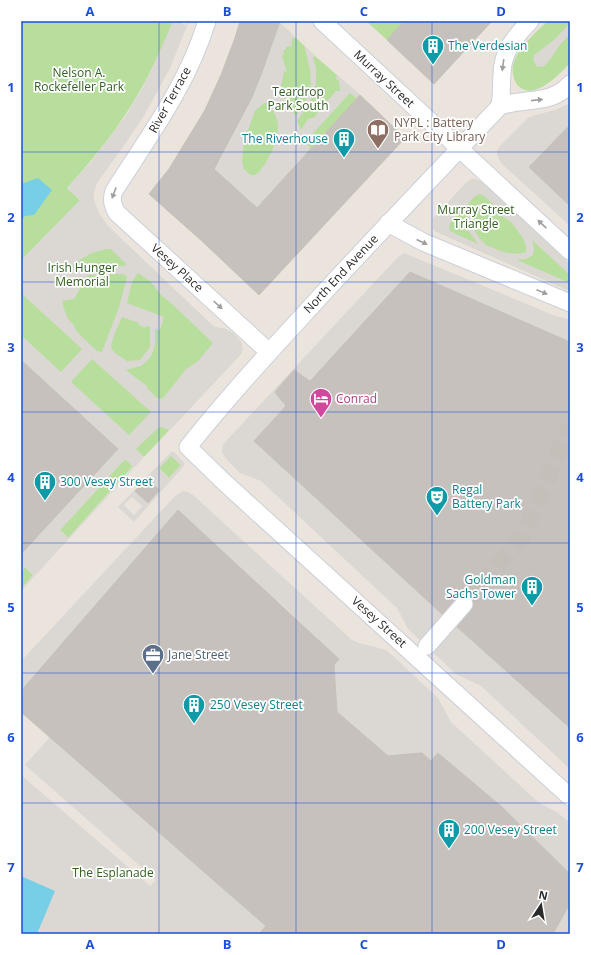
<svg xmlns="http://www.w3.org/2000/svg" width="591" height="955" font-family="'Open Sans',sans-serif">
<rect width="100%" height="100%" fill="#ebe4dd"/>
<path fill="#b7de9c" d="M21 21H173C168 36 160 52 153 66 131 112 101 151 67 188L214 327C218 328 223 328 227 330 236 334 247 345 240 355L144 457 21 360Z
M366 21H404L387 40Z
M547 21H570V63C560 74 531 105 516 83 513 78 512 71 513 65 518 47 535 34 547 21Z
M280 23 315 56 360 95 257 208 214 169C241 120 262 75 280 23Z
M474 179 483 183 570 265V291L435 231 433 227V219L465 184 470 180Z
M171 455 181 465 169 478 159 468Z
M125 459 133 466 68 538 60 530Z
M25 567 33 575 21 589V572Z"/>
<path fill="#dbd7d3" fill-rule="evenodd" d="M173 21H183L182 24 186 25 188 21H189L170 68 144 116 125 144 97 183 94 193V200L99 213 107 225 214 327 226 329 234 335 241 341 243 349 240 355 170 430 161 427 157 429 136 449 144 457 21 591V589L33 575 25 567 21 572V554L118 449 21 360V335L61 372 82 349 21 293V260L80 200 67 188 90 163 125 117 143 87 159 53ZM106 249H111L127 265 102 269H81L71 267 81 259 92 253ZM138 273 151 282 161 295 172 304 213 343 198 361 186 369 164 397 161 399 157 398 147 388V386L126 370 141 366 146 362 151 356 154 349 155 344V329L160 330 164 317 127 303 132 282ZM121 274 125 275 127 277 119 307 102 352 97 351 77 332 73 324 68 319 64 309 62 301 74 299 88 275ZM122 317 139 323V325L145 328 146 326 150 327V346L147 351 140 360 127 361 115 353 112 349 111 345 116 330ZM92 359 151 412 129 435 71 382ZM125 459 133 467 68 538 60 530Z
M280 23 296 38H293L291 43 292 46 286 47V49L283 51 284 54 282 56 287 72 284 71 282 83 281 85 283 94 294 114H297L301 109 308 96 311 84 310 70 304 45 315 56 313 58 316 69V84L310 103 297 121 301 130 308 119 315 117 319 110 336 91H340L339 81 336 79 337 75 360 95 357 99 350 93 306 141 311 150 257 208 214 169 252 97 262 72ZM264 103H269L277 119 278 128 277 136 273 149 265 164 259 172 255 175H251L247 172 244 169 242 161 244 141 255 111Z
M570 23V34L559 46 549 61 543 67 536 66 533 59 534 55 554 40Z
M570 103V125L530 167 570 206V226L501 163 497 155V150L500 146 529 117 555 110Z
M474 179 483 183 570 265V275L532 240 534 248 533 255 526 259 517 260 570 283V291L435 231 433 227V219L465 184 470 180ZM480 194 484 196 497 208 486 207 485 204H478V207L472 210 467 205 475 196ZM482 210 497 213 511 222 523 238 526 246V252L519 254 503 252 486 245 480 239 472 226 471 222 475 213ZM461 211 467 217V224H464L466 231H469L478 244 450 231 449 228 450 223Z
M404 253 553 315 570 320V342L410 272 310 380 294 371 275 392 286 406 254 441 436 608 512 527 452 623 570 728V755L568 756 570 758V769L481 686 456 674 408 629 397 608 261 481 240 473 226 459 222 452 223 445 228 439 398 257Z
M171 452H174L183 461 185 464 183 467 134 522 118 507ZM171 456 181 465 169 478 159 468ZM147 479 159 490 148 502ZM132 497 142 506 134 515 124 505Z
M183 491 188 492 193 495 352 640 359 643 386 650 391 654 438 698 451 722 539 803 557 812 570 823V874L502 807 439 753 431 761 422 753 399 755 392 763 337 713 335 676 329 671 339 659 277 600 275 602 256 586 258 583 178 510 21 691V670L23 668 21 666V661L175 496Z
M50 737 266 926 259 934H37L54 891 21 876V775L150 886 156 880 25 765Z
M570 903V934H553Z"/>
<path fill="#76cfe6" d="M38 178 52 190 34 215 25 216 21 220V184Z
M21 876 55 891 37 934H21Z"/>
<path fill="#c6c1bc" stroke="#c6c0b6" d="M240 21H280L262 72 252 97 214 169 257 208 360 95 405 138 259 295 203 242 149 194 169 169 205 110 221 75 235 38Z
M404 21H492L434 84 387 40Z
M570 125V206L529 167Z
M410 272 570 342V728L457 627 474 606V601L471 597 466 594 460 595 442 614 254 441 286 406 275 392 294 370 310 381Z
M21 360 118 449 21 554Z
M147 479 159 490 148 503 135 491Z
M178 510 339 659 334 665 337 712 388 756 422 753 431 761 438 753 502 807 570 874V903L553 934H259L266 926 21 712V691Z"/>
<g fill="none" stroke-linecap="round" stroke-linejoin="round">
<path stroke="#c4bfb9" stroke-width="17" stroke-dasharray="17 8" stroke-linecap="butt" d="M464 604 522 538 570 426"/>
<g stroke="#cbcfdb" stroke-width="19">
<path id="street" d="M207 21C188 84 149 136 114 191 111 199 112 205 117 213L269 352
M322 21 570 251
M570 84C550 106 525 97 500 106 432 178 363 249 297 322 259 363 222 404 188 447L224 482 570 797
M500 106C502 95 501 85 502 75 502 51 515 37 530 21
M388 223 423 242 570 303
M427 646 464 604"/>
</g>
<use href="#street" stroke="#fff" stroke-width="17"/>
</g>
<defs><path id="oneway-solid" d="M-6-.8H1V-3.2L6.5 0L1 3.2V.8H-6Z"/></defs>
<g fill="#9f9f9f">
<use href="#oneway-solid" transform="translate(503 65) rotate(98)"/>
<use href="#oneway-solid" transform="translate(537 100) rotate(-6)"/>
<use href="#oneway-solid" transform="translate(114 193) rotate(110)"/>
<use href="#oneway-solid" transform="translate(542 224) rotate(-137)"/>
<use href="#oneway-solid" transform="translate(422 242) rotate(25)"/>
<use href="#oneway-solid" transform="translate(542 292) rotate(22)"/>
<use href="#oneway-solid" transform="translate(218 305) rotate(42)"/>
</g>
<path fill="none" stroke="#1d4ed8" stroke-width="1" stroke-opacity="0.55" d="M159 21V934M296 21V934M432 21V934M21 152H570M21 282H570M21 412H570M21 543H570M21 673H570M21 803H570"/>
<defs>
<g id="building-pin" transform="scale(1.15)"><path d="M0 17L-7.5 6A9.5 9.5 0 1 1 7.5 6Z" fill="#0f9aa8" stroke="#fff"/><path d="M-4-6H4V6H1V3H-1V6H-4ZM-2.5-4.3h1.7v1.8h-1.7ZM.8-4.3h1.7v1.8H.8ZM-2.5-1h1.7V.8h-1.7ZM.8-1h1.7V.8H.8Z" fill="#fff"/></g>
<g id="library-pin" transform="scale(1.15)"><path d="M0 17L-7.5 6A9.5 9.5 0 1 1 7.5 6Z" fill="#8d6e63" stroke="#fff"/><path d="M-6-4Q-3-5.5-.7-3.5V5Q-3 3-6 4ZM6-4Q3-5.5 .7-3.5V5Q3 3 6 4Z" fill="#fff"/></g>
<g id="hotel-pin" transform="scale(1.15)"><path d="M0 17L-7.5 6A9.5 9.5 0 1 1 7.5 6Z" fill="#d1479c" stroke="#fff"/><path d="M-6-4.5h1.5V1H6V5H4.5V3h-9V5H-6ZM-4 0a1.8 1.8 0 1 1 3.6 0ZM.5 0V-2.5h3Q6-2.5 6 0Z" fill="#fff"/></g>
<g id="theatre-pin" transform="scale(1.15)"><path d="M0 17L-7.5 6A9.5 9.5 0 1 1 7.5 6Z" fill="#0f9aa8" stroke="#fff"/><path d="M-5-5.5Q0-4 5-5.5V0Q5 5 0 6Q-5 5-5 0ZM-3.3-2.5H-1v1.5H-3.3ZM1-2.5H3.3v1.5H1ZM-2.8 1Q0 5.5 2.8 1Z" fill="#fff"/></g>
<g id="office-pin" transform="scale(1.15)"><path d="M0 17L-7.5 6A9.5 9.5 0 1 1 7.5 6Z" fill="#5c6f8a" stroke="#fff"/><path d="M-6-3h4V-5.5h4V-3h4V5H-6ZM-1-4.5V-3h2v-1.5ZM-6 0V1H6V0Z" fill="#fff"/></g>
</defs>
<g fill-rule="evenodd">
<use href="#building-pin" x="433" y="46"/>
<use href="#library-pin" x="378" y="130"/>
<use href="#building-pin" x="344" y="139"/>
<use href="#hotel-pin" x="321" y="399"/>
<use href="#building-pin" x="45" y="482"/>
<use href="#theatre-pin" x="437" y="497"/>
<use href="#building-pin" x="532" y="587"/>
<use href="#office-pin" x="153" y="655"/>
<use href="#building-pin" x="194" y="705"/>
<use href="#building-pin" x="449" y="830"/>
</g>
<g text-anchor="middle" stroke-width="3.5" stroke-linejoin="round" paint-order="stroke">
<g font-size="12" fill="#0d838f" stroke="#fff" text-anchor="start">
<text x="448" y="50">The Verdesian</text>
<text x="328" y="143" text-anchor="end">The Riverhouse</text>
<text x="60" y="486">300 Vesey Street</text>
<text x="452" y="494">Regal<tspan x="452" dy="14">Battery Park</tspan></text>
<text x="516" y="584" text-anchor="end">Goldman<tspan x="516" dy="14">Sachs Tower</tspan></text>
<text x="210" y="709">250 Vesey Street</text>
<text x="464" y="834">200 Vesey Street</text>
</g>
<g font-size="12" fill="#31621f" stroke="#fff">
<text x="79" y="77">Nelson A.<tspan x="79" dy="14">Rockefeller Park</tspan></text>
<text x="298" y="96">Teardrop<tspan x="298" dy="14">Park South</tspan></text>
<text x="476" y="214">Murray Street<tspan x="476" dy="14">Triangle</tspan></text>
<text x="82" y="272">Irish Hunger<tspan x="82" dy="14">Memorial</tspan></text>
<text x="113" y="877">The Esplanade</text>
</g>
<g font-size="12" fill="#2a2a2a" stroke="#fff">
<text transform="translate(384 79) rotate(43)" y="4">Murray Street</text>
<text transform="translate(170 100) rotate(-61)" y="4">River Terrace</text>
<text transform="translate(177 268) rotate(42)" y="4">Vesey Place</text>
<text transform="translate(341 274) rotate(-47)" y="4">North End Avenue</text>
<text transform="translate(379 622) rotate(42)" y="4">Vesey Street</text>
</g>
<g font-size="12" fill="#785e54" stroke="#fff" text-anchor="start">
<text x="394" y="127">NYPL : Battery<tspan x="394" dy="14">Park City Library</tspan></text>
</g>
<g font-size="12" fill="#b23c85" stroke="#fff" text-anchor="start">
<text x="336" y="403">Conrad</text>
</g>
<g font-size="12" fill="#4e5e75" stroke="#fff" text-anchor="start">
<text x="168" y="659">Jane Street</text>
</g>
</g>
<rect width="591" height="955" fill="none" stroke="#ffffff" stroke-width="44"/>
<g transform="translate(541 905) rotate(12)" stroke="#ffffff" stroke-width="3" paint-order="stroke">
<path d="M0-3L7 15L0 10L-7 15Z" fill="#2a2a2a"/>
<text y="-6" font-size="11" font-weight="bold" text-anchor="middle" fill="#2a2a2a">N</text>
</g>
<rect x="22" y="22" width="547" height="911" fill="none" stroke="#1d4ed8" stroke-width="1.5"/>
<g font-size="13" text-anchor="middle" font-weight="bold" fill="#1d4ed8">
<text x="90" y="16">A</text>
<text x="227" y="16">B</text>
<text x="364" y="16">C</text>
<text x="501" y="16">D</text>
<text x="11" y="92">1</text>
<text x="580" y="92">1</text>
<text x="11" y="222">2</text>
<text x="580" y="222">2</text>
<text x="11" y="352">3</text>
<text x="580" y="352">3</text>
<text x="11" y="482">4</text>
<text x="580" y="482">4</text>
<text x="11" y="612">5</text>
<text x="580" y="612">5</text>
<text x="11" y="742">6</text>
<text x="580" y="742">6</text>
<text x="11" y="872">7</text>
<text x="580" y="872">7</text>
<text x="90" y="949">A</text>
<text x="227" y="949">B</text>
<text x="364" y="949">C</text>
<text x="501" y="949">D</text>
</g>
</svg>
